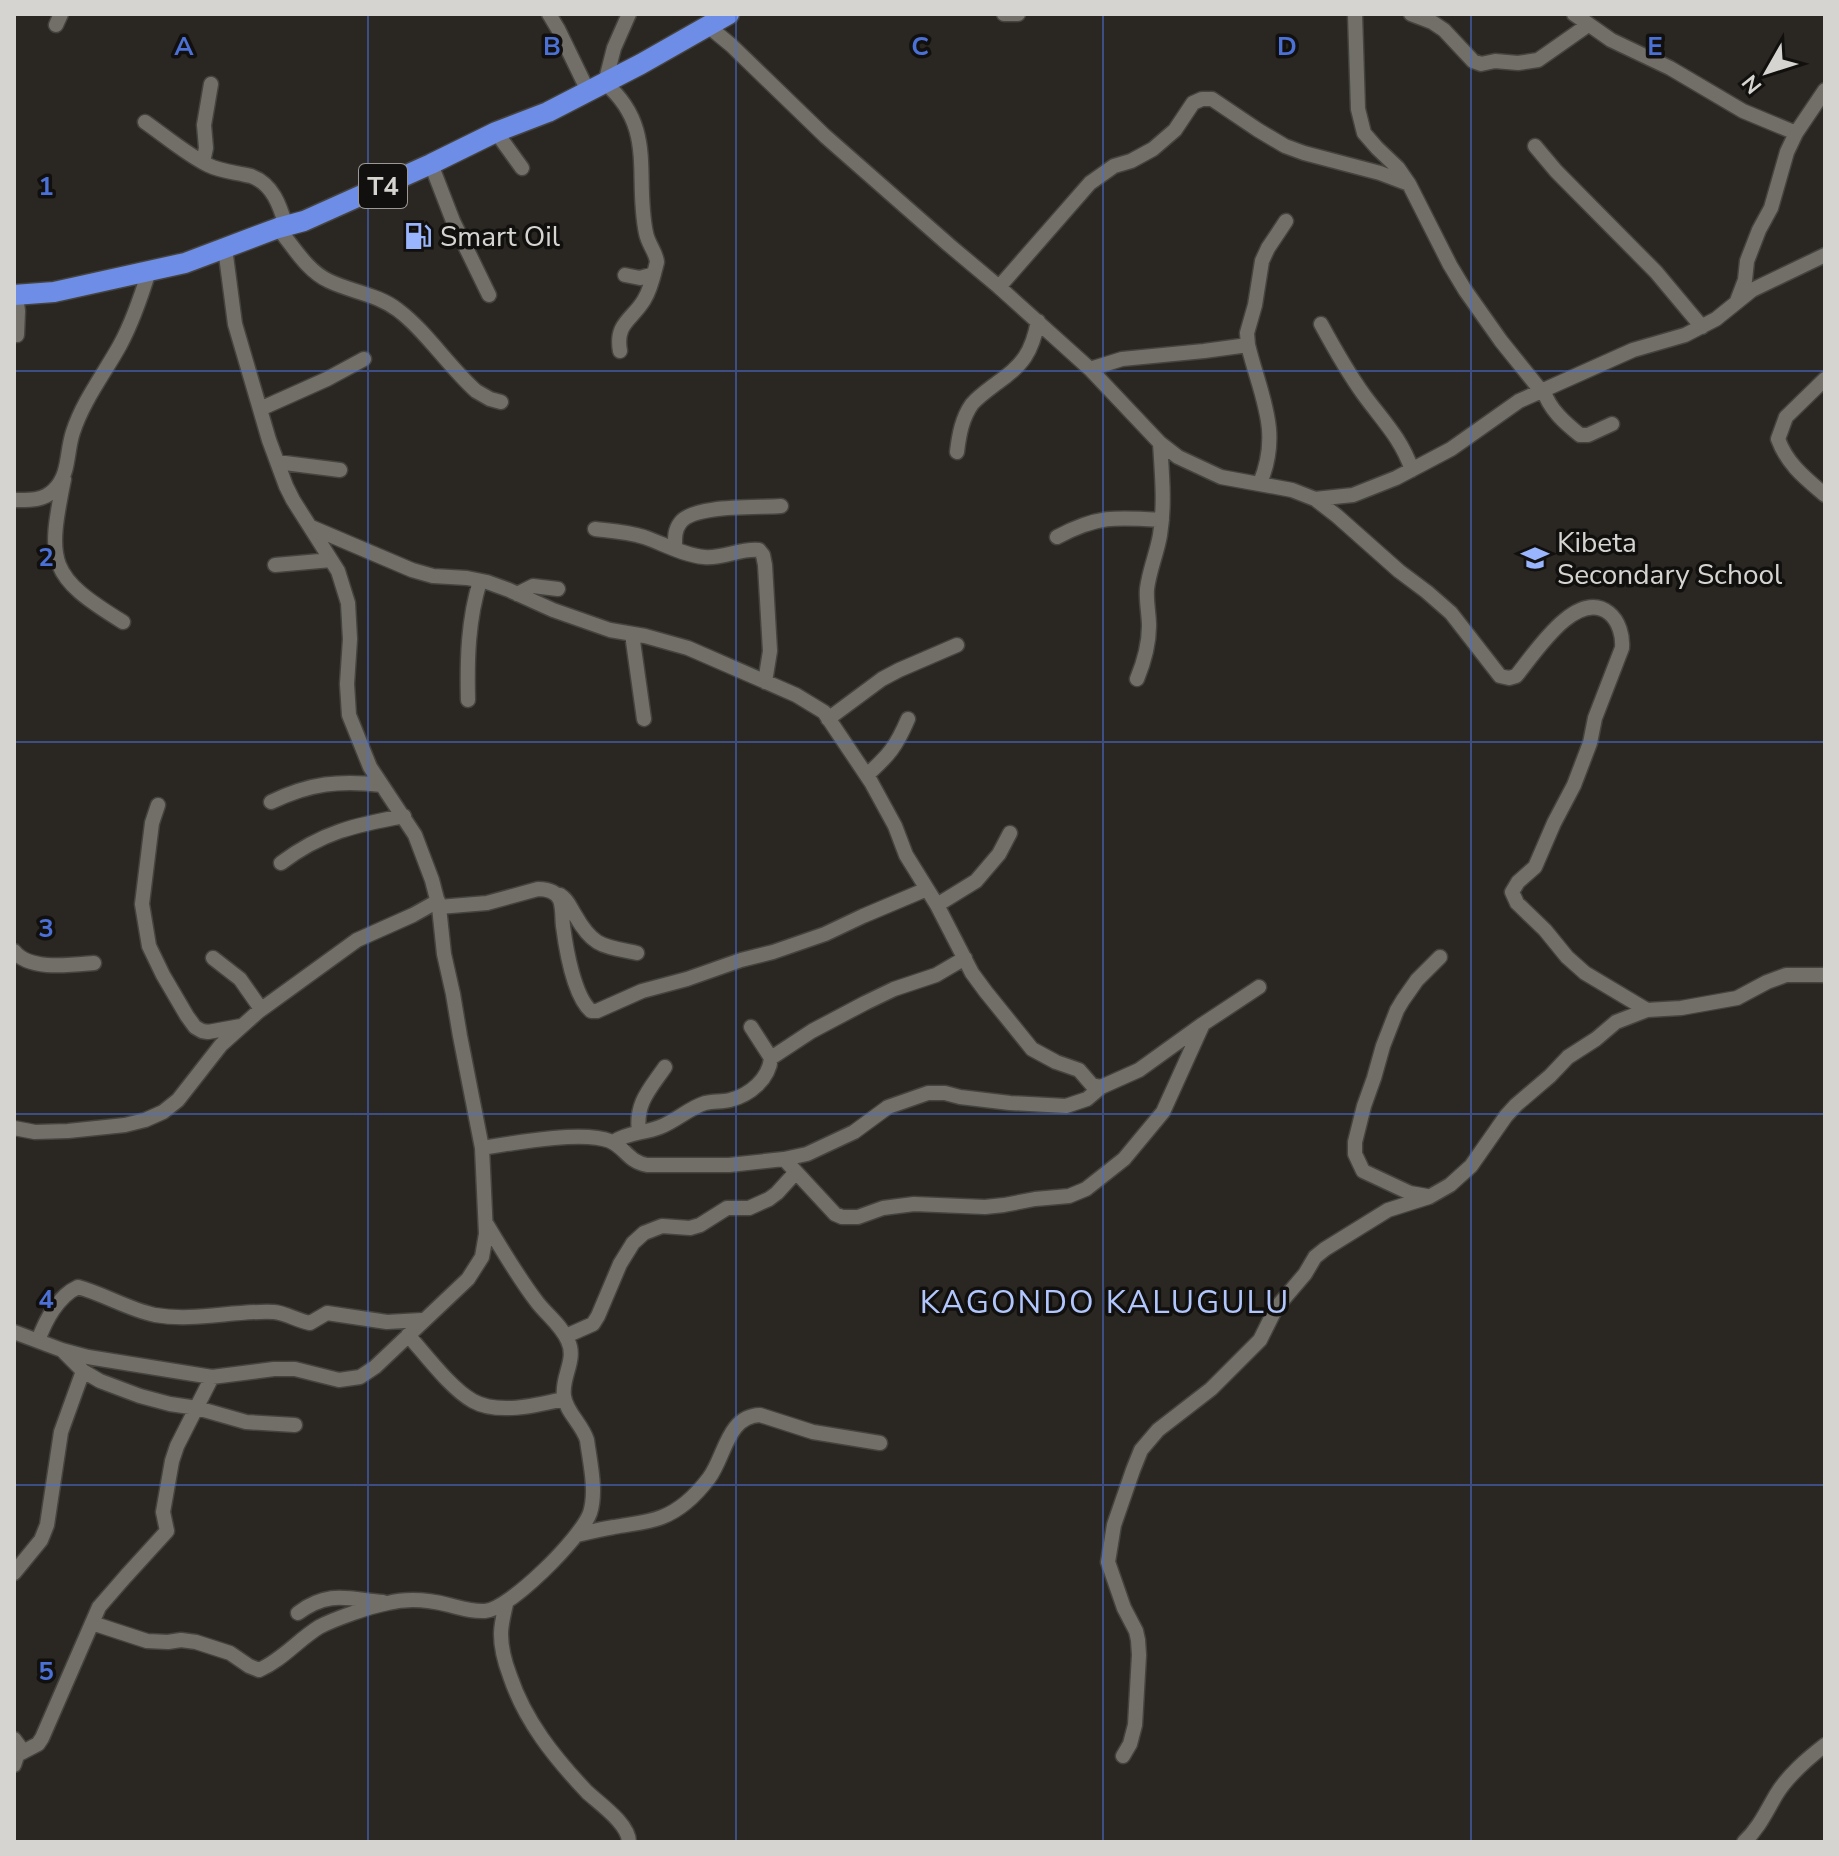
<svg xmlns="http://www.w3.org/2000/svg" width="1839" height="1856" font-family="'Nunito Sans',sans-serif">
<rect width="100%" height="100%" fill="#2a2722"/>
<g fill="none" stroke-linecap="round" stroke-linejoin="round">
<g stroke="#45433e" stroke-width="17">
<path id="minor" d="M549 14 558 29 588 91
M1004 14H1018
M1355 14 1358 109 1364 133 1377 148 1398 168 1409 184 1450 265 1465 290 1501 341 1542 392
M1411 14 1432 22 1444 30 1473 61 1481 64 1495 61 1518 63 1538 60 1588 25
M1574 14 1611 40 1670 68 1743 111 1796 133
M56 25 61 14
M708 26 731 45 825 136 949 245 999 287 1090 369 1160 443 1178 457 1221 477 1292 490 1315 499 1337 516 1399 571 1427 592 1451 613 1500 676 1509 678 1516 676C1533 656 1576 587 1609 613 1619 621 1623 636 1622 648L1595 718 1590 743 1574 785 1554 823 1535 867 1518 882 1512 892 1517 903 1545 930 1567 957 1585 973 1647 1010
M145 122C165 136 186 154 208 165 222 172 236 172 251 176 273 184 280 206 286 226
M496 132 522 168
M1535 146 1556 171 1656 272 1702 327
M203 162 206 148 204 125 211 84
M431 164 453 221 489 295
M278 228C293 246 307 271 329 281 352 292 377 294 398 310 426 331 449 367 476 391L490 399 501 402
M625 275 640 278 654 274
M999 287 1090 183 1114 166 1131 161 1153 149 1175 130 1193 103 1202 99H1212L1258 130 1285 146 1304 153 1380 173 1409 184
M16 295 18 311 17 335
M1737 301 1745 280 1747 261 1759 230 1771 208 1787 152 1796 133 1825 90
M1321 324C1334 348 1348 373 1364 395 1383 421 1401 438 1412 470
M620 351C615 323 632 320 644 300 651 289 654 274 657 262 656 252 648 244 646 233 634 176 657 128 605 83L614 48 629 14
M1090 369 1122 359 1204 351 1248 345
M1825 379 1786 417 1778 439C1787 464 1805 478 1825 495
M1544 391C1549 409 1565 423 1580 435H1588L1612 424
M260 409 327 379 364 359
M957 452C959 435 962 418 972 404 979 396 989 389 997 383 1023 365 1032 352 1038 321
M277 462 340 470
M64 479C47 563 48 576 123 622
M1260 483C1282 431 1260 395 1248 345L1247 333 1255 305 1262 261 1268 248 1286 221
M1315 499 1353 495 1396 478 1451 449 1519 401 1633 350 1685 335 1716 319 1752 290 1825 255
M14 500C29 500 43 501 54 490 70 474 66 453 73 432 83 401 104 374 120 345 133 321 141 297 149 271
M311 527 412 570 433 576 467 578 487 582 509 590 553 610 610 630 645 636 688 648 796 695 824 712 871 782 895 826 906 855 937 905 972 973 986 992 1032 1049 1056 1062 1079 1070 1092 1085 1101 1087 1139 1070 1203 1024 1259 987
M595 529C612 531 628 532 644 537 664 544 683 555 704 557 723 559 740 548 759 550L763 555 765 565 770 651 765 682
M1057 537C1098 515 1117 517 1162 520
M675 549C675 540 674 531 680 523 693 504 758 508 781 506
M275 565 331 560
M517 594 533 586 558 589
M632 634 644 719
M1137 679C1144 662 1149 645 1149 626 1149 614 1146 601 1147 589 1149 571 1157 553 1160 535 1165 505 1162 474 1160 443
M468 700C467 659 468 620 480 581
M828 719 882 679 899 670 957 645
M867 775C889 755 896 747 908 719
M271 802C310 783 340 780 382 785
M158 805 152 823 142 904 149 946 163 975 187 1016 195 1027 202 1031 208 1032 241 1026
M281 863C322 832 355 825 404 816
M560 895C568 900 570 907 575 915 593 947 603 946 637 953
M937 905 976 881 999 854 1010 833
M439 907 487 903 538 889C547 889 556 891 560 900 563 908 562 918 563 926 566 949 574 996 591 1011H597L642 991 687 979 741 960 773 952 825 934 863 916 927 889
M14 951C29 971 71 965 94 963
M213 958 240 979 261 1009
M771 1058 812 1031 865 1003 894 989 936 975 965 958
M14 1128 35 1132 68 1131 125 1125 145 1120 163 1112 178 1100 221 1045 259 1011 357 940 413 915 438 901
M639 1132C635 1103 650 1089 665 1067
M613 1142C632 1131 642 1134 660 1127 676 1121 689 1108 705 1103 713 1101 722 1102 730 1100 750 1095 769 1079 771 1058L751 1027
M482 1148C513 1143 583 1130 610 1141 626 1148 627 1161 647 1165H729L784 1159 807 1154 854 1132 888 1107 928 1093H945L960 1097 1010 1103 1066 1106 1087 1099 1101 1087
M784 1159 835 1214 842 1217H858L883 1208 914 1204 985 1207 1004 1205 1035 1199 1069 1196 1086 1189 1124 1159 1163 1112 1202 1026
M1427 1196 1410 1193 1363 1171 1355 1154V1142L1364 1106 1374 1078 1383 1046 1397 1010 1403 1000 1417 980 1440 957
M14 1332 62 1350 88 1357 212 1377 274 1369H295L339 1380 360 1377 375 1367 468 1279 482 1257 486 1234 482 1148 460 1036 453 994 444 954 439 907 432 880 415 835 370 767 349 715 347 684 350 639 348 603 338 571 293 500 286 486 269 440 235 324 225 248
M408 1335C425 1354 451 1389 473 1401 498 1415 538 1405 564 1399
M566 1336 593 1324 598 1316 620 1264 633 1243 644 1233 662 1226 690 1228 700 1225 727 1208H749L769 1199 777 1193 796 1172
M38 1341C45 1321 58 1296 78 1287 104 1294 127 1309 155 1315 195 1322 234 1310 274 1312 286 1313 298 1321 310 1323L327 1313 387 1322 422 1320
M62 1350 83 1371 100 1381 140 1396 170 1404 197 1408 246 1422 295 1425
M577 1535C589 1532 601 1529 614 1527 629 1524 647 1523 662 1517 680 1510 697 1494 709 1478 725 1457 727 1416 760 1415L813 1432 880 1443
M14 1573 41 1540 47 1525 61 1432 83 1371
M506 1604C504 1613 501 1624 501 1634 501 1648 505 1663 510 1676 525 1721 554 1757 587 1792 600 1804 629 1824 629 1842
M298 1613C329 1590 348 1599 383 1602
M92 1623 147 1641 168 1642 181 1640 196 1642 230 1653 249 1666 259 1670C282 1660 298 1640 319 1627 334 1619 371 1606 388 1603 408 1598 429 1600 449 1605 461 1608 472 1612 485 1611 510 1609 581 1538 590 1513 597 1491 590 1463 587 1440 582 1424 566 1412 564 1396 561 1377 577 1360 568 1341 562 1326 547 1315 537 1302 518 1277 502 1250 486 1223
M14 1739 20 1747 14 1765
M19 1754 38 1744 42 1738 99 1607 126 1576 167 1531 163 1512 172 1461 177 1446 212 1377
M1123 1756 1130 1744 1135 1725 1139 1655 1138 1640 1136 1631 1124 1608 1108 1562 1114 1525 1133 1470 1141 1450 1158 1430 1211 1389 1260 1340 1276 1308 1305 1274 1315 1257 1325 1249 1388 1210 1429 1197 1450 1185 1471 1166 1506 1116 1516 1105 1550 1076 1568 1057 1596 1039 1616 1022 1647 1010 1681 1008 1737 998 1767 982 1786 975H1825
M1744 1842C1759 1828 1766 1812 1776 1795 1788 1775 1807 1759 1825 1745"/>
</g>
<g stroke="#45433e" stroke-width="23">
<path id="highway" d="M14 295 54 292 185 263 278 228 304 221 431 164 496 132 548 112 641 64 729 14"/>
</g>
<use href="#minor" stroke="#726f69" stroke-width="14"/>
<use href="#highway" stroke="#6d8de6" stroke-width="20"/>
</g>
<path fill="none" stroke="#4b70d6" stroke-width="2" stroke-opacity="0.55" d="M368 14V1842M736 14V1842M1103 14V1842M1471 14V1842M14 371H1825M14 742H1825M14 1114H1825M14 1485H1825"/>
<defs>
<g id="fuel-bare" transform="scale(2.16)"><path d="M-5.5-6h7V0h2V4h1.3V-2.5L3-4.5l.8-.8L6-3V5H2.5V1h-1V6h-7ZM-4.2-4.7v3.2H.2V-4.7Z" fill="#99b5fd" stroke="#11100e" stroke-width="2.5" paint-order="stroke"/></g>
<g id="school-bare" transform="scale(2.16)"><path d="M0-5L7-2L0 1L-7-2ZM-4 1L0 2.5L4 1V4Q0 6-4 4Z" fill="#99b5fd" stroke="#11100e" stroke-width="2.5" paint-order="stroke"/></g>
</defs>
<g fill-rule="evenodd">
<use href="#fuel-bare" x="418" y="236"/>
<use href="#school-bare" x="1535" y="558"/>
</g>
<g text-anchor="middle" stroke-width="7" stroke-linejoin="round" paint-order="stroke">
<rect fill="#11100e" stroke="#9b9996" stroke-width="2" x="359" y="164" width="48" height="44" rx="6"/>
<g font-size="26" font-weight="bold" fill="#d6d4d0">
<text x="383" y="195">T4</text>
</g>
<g font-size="28" fill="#d6d4d0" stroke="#11100e" text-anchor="start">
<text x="440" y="246">Smart Oil</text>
<text x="1557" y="552">Kibeta<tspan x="1557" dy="32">Secondary School</tspan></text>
</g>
<g font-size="32" letter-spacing="2" fill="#b1c6fd" stroke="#11100e">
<text x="1105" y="1313">KAGONDO KALUGULU</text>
</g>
</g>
<g font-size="26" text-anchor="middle" font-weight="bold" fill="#4b70d6" stroke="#11100e" stroke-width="7" stroke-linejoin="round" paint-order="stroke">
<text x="184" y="55">A</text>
<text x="552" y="55">B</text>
<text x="920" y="55">C</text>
<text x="1287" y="55">D</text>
<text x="1655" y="55">E</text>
<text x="46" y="195">1</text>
<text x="46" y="566">2</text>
<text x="46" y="937">3</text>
<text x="46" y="1308">4</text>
<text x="46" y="1680">5</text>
</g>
<rect width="1839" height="1856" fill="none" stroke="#d6d4d0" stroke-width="32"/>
<g transform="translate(1767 72) rotate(231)" stroke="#11100e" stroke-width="6" paint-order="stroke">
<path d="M0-6L14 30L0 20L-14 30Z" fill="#d6d4d0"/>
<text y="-12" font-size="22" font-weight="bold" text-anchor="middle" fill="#d6d4d0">N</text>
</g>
</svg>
